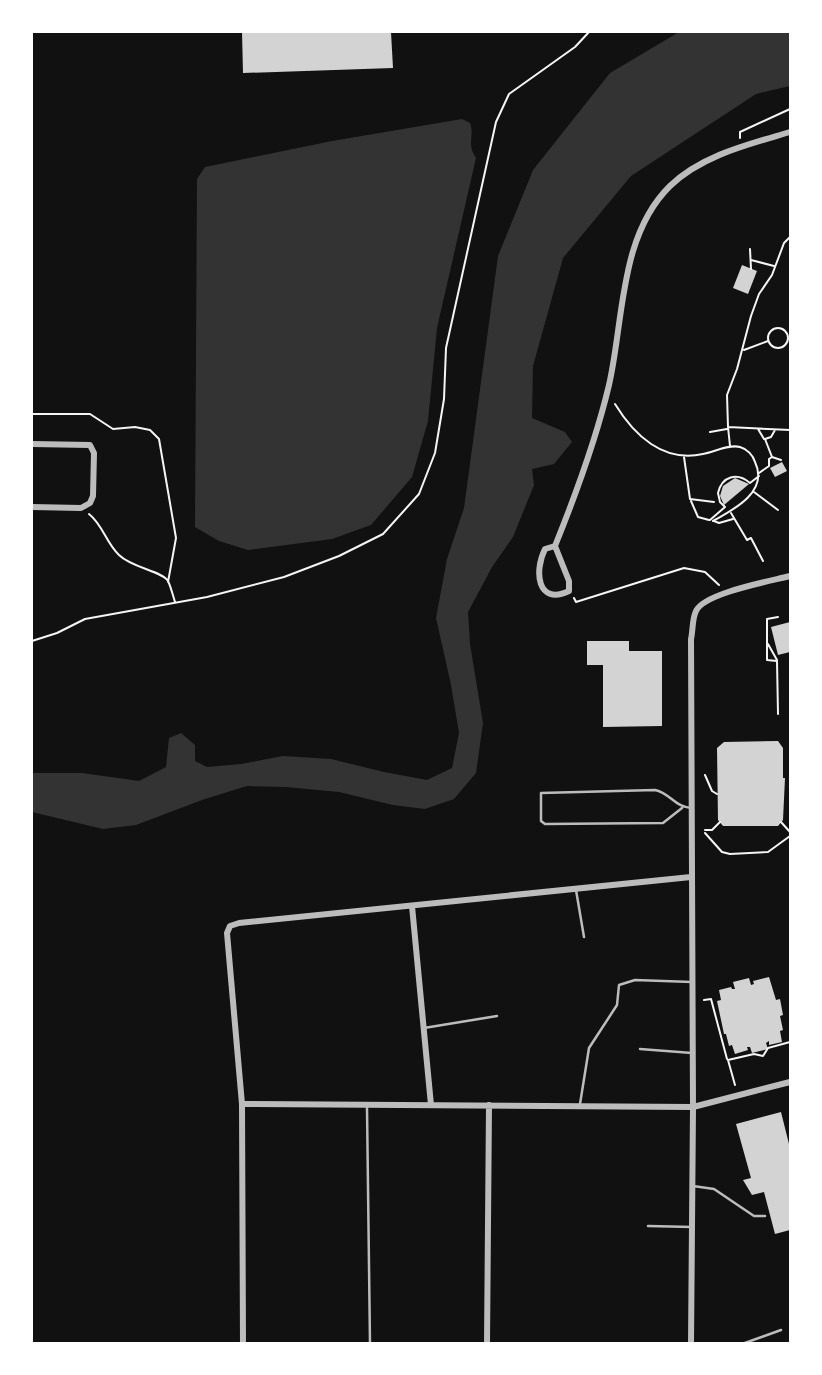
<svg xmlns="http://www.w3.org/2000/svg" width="822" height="1375" font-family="'Zilla Slab',serif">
<rect width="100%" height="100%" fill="#111"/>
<path fill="#333" d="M679 32H790V86L756 94 631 176 563 258 533 366 532 418 565 432 572 442 554 464 532 469 534 485 513 537 492 567 468 612 470 644 483 723 476 773 454 799 425 809 393 805 339 792 286 787 247 786 202 800 136 825 103 829 32 812V773H82L139 781 166 767 169 738 181 733 195 745V761L207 767 241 764 283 756 331 759 384 772 427 780 452 768 459 733 451 685 436 618 447 559 464 508 498 256 533 170 610 73Z
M462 119 470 123C475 137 466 143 476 158L437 328 428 421 412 477 371 525 332 539 248 550 219 541 195 527 197 179 205 167 332 141Z"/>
<path fill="#d3d3d3" d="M242 32H391L393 68 243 73Z
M742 265 757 271 748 294 733 288Z
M782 462 787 471 775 477 770 468Z
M735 478 749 484 724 505 720 496 723 486Z
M790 622V652L778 655 771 627Z
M587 641H629V651H662V726L603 727V665H587Z
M778 741 783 748V778H785L783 820 778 826H723L718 820 717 748 724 742Z
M769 977 776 1000 780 999 783 1015 780 1016 783 1030 780 1031 782 1042 769 1045V1041L766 1043 768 1049 752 1053 750 1047H747L748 1050 735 1054 732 1045 729 1046 726 1034H724L717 1001 721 1000 719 990 731 987 732 989H735L733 982 749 978 751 985 754 984 753 981Z
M781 1112 790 1148V1230L775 1234 764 1192 752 1195 743 1180 751 1178 736 1124Z"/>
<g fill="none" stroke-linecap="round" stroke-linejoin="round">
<path stroke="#f5f5f5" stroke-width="2" d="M740 138V132L790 109
M750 249 751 269
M751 260 774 266
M768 338a10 10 0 1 1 20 0a10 10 0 1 1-20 0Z
M744 350 768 341
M615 404C634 435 663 463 703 454 714 452 729 444 740 447 747 449 753 455 755 462 769 491 735 509 713 521
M32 414H90L113 429 135 427 150 430 159 439 176 538 168 582
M728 427 727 395 737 369 751 316 759 294 772 275 784 243 790 237
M758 429 764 439
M775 430 771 437 765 439 772 457 781 460
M710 432 727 429
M730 446 728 427 790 430
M684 457 690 499 714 502
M759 473 769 466V459L772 457
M754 492 778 510
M691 501 698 517 709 520
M731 513 747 540 751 538 763 561
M89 514C103 525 106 543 119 555 132 568 162 571 168 581 171 587 173 596 175 602
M710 520 725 507 720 502 718 493C722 476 737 472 750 483L759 476
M714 521 719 523 733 519
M574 598 576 602 684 568 705 572 719 585
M778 617 767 619V660L777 661 778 714
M32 641 57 633 85 619 207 597 284 577 339 556 383 534 419 494 435 453 444 399 446 348 496 122 509 94 575 47 589 32
M768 644 777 660
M705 775 712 791 717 794
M781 822 790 832
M705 830H712L720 822
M705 833 722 852 730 854 768 852 790 836
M704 1000 711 999 727 1059
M735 1085 728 1060 754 1054 763 1056 768 1048 790 1042"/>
<path stroke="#bcbcbc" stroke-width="2.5" d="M682 808 663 823 545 824 541 821V793L655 790C670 793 676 808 692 808
M576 890 584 937
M424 1028 497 1016
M640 1049 692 1053
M580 1104 589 1048 617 1005 619 985 635 980 692 982
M367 1108 370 1344
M693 1186 714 1189 754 1216H765
M648 1226 692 1227
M742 1344 781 1330"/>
<path stroke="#bcbcbc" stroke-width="6" d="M32 444 90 445 94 453 93 496 90 503 81 508 32 507
M555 546 545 549C534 571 537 606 569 591V581L555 546C576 494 596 440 609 385 624 320 619 236 670 186 702 155 750 144 790 132
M412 906 431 1105
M242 1104 693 1107 790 1082
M243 1344 242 1104 227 933 230 926 239 923 691 877
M487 1344 489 1105
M691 1344 693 1107 691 639C693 631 692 619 696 611 704 593 771 581 790 576"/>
</g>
<rect width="822" height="1375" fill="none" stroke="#ffffff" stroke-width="66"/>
</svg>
